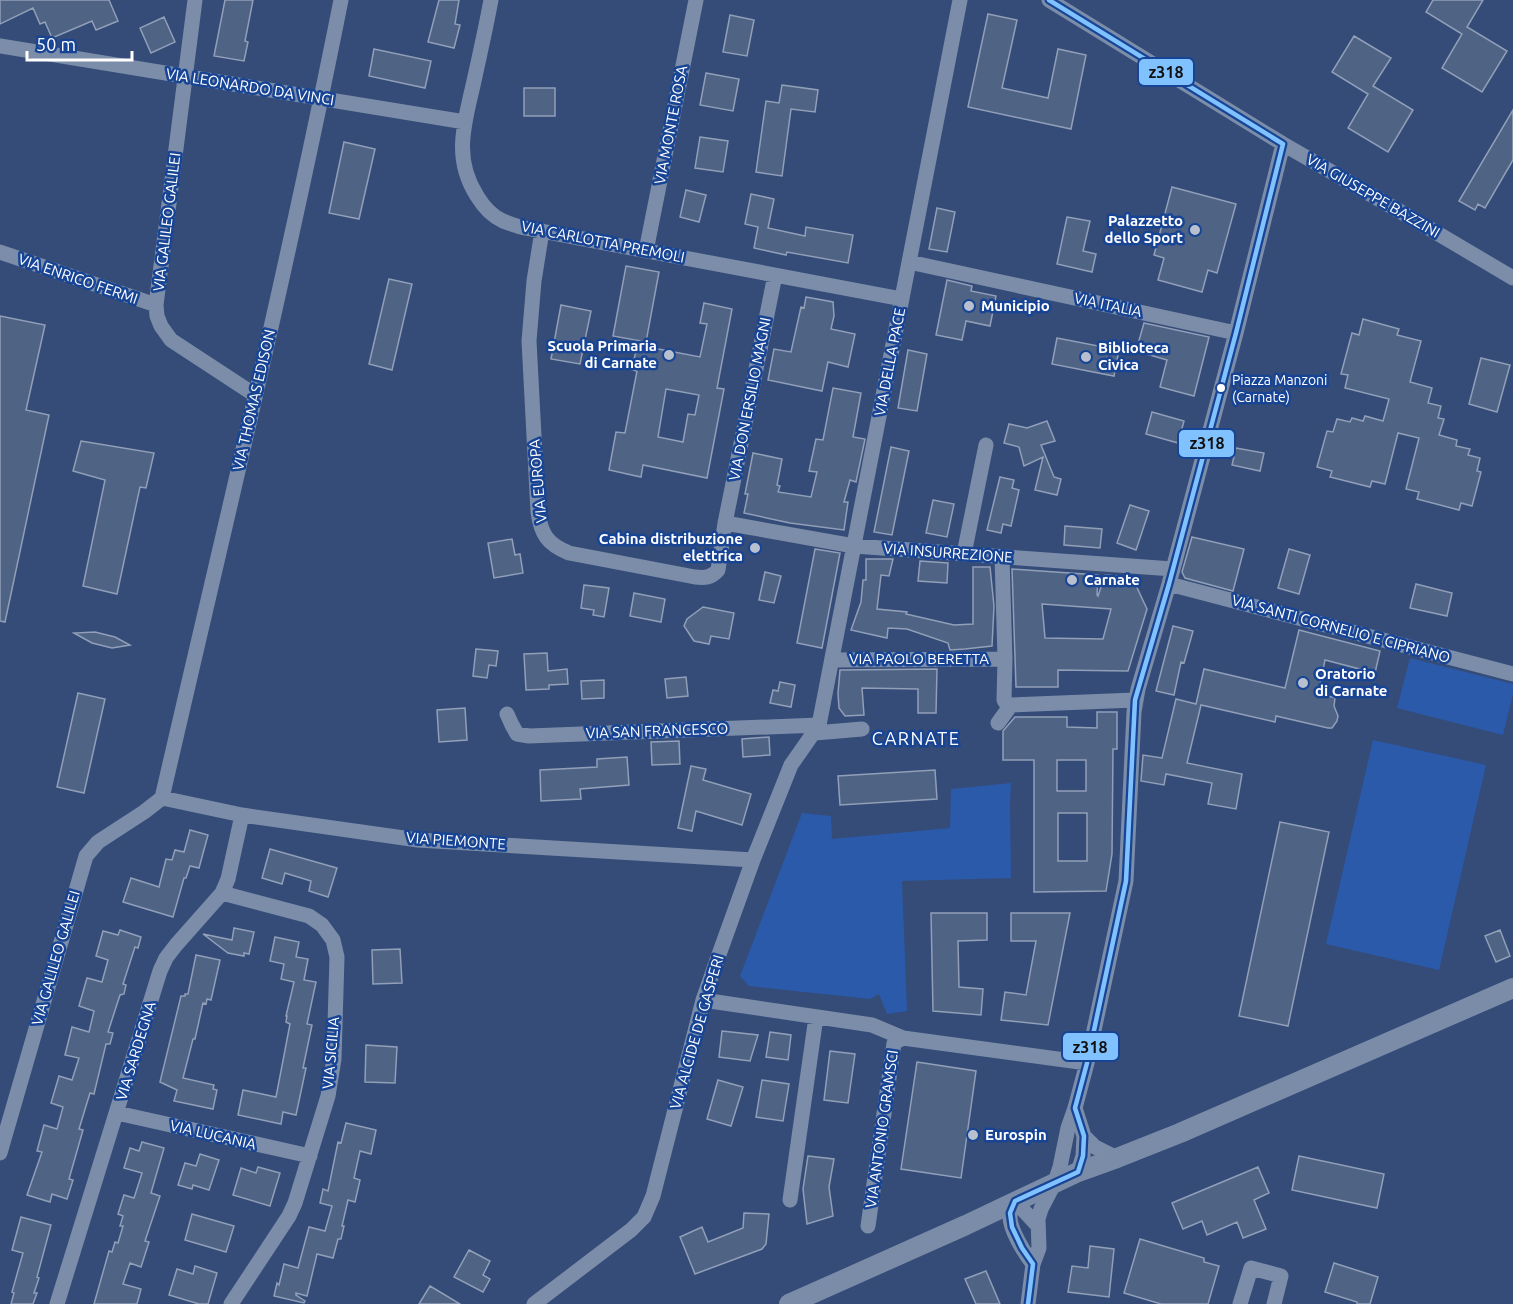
<svg xmlns="http://www.w3.org/2000/svg" width="1513" height="1304" font-family="Ubuntu,sans-serif">
<rect width="100%" height="100%" fill="#344c77"/>
<path fill="#2b5aab" d="M1410 658 1513 684V694L1503 735 1397 708Z
M1373 740 1486 765 1439 970 1326 944Z
M1011 783 1010 804 1011 878 902 881 907 1011 887 1014 879 994 870 999 749 986 740 976 802 813 831 816 832 839 950 828 951 789Z"/>
<path fill="#4f6385" stroke="#919fb8" stroke-width="1.5" fill-rule="evenodd" d="M0 0H109L118 21 96 30 92 21 52 38 45 22 40 24 33 8 0 24Z
M225 0H253L245 41 248 42 244 61 214 56Z
M439 0H459L455 24 460 25 454 48 428 42Z
M1433 0H1483L1467 27 1507 51 1482 92 1442 68 1462 34 1426 12Z
M988 14 1017 20 1002 88 1048 98 1058 49 1086 55 1071 129 968 107Z
M730 15 754 20 747 56 723 52Z
M164 17 175 42 151 53 140 28Z
M1354 36 1391 58 1373 86 1413 110 1388 152 1348 128 1368 94 1332 72Z
M374 49 431 61 425 88 369 76Z
M706 73 739 79 733 111 700 105Z
M782 85 818 90 815 112 791 109 782 176 756 172 766 101 779 103Z
M524 88H555V116H524Z
M1513 110V160L1485 208 1478 204 1475 210 1459 201Z
M700 137 728 141 723 172 695 168Z
M344 142 375 149 359 219 329 213Z
M1172 187 1236 204 1217 273 1208 270 1202 292 1158 280 1164 258 1154 255Z
M686 190 706 195 699 222 680 217Z
M751 194 774 199 768 228 805 236 806 227 853 235 848 263 787 252 786 255 754 248 758 227 745 224Z
M937 208 955 212 947 252 929 249Z
M1067 217 1090 221 1083 251 1096 254 1092 272 1057 264Z
M626 266 659 272 646 342 613 336Z
M389 279 412 284 392 370 369 364Z
M947 280 972 286 971 291 996 296 990 326 966 321 962 340 936 335Z
M806 297 833 302 834 316 831 329 855 334 848 367 828 362 822 391 768 380 774 349 791 352 801 307 804 308Z
M704 303 732 309 717 388 724 389 707 478 643 465 641 477 609 470 616 432 625 433 637 371 632 370 637 345 700 357 707 324 700 323ZM666 389 699 395 695 415 688 414 683 442 658 437Z
M561 305 591 311 580 364 551 359Z
M0 316 45 325 26 410 49 415 5 622 0 621Z
M1363 319 1399 329 1397 335 1421 341 1410 382 1432 388 1428 403 1441 406 1438 418 1444 419 1439 435 1457 440 1456 446 1470 449 1468 455 1480 458 1477 471 1481 472 1472 506 1461 503 1459 510 1417 499 1419 492 1406 489 1419 438 1398 433 1385 484 1372 481 1370 487 1330 477 1332 471 1317 467 1327 431 1333 432 1337 419 1350 422 1352 418 1363 421 1365 416 1383 421 1389 399 1345 388 1348 375 1341 374 1352 333 1359 335Z
M1144 323 1209 337 1194 396 1160 387 1167 360 1136 351Z
M1057 338 1119 350 1114 376 1052 364Z
M908 350 927 354 917 411 898 408Z
M1481 358 1510 365 1497 412 1469 404Z
M833 388 861 393 853 437 865 439 856 482 850 480 844 502H848L844 530 790 523 744 513 748 494H745L753 453 782 459 777 485 780 486 778 492 811 497 817 472 809 471 816 439 823 440Z
M1152 412 1184 421 1178 443 1146 434Z
M1047 421 1055 441 1041 445 1054 477 1061 479 1057 495 1035 490 1043 457 1024 466 1019 447 1004 443 1009 424 1027 428Z
M81 441 154 453 146 488 140 487 117 594 83 586 105 480 73 471Z
M891 447 909 451 892 535 874 532Z
M1236 448 1264 453 1260 471 1232 465Z
M1000 477 1014 480 1012 488 1019 490 1011 526 1003 524 1001 533 987 530Z
M933 500 954 504 947 537 926 533Z
M1130 505 1149 511 1136 550 1117 543Z
M1065 526 1102 529 1100 548 1064 545Z
M1192 537 1244 549 1233 591 1185 578 1182 572Z
M512 539 515 555 520 554 523 573 494 578 488 543Z
M815 549 840 553 822 648 797 643Z
M1289 549 1310 555 1299 594 1278 588Z
M866 559H893L889 576 881 575 877 609 907 612 906 614 954 625 973 624V567H990L994 606 992 646 965 649 950 650 948 643 907 629 888 628 887 638 851 630 861 602 863 580H866Z
M920 561 948 563 947 583 918 581Z
M1012 569 1098 575 1097 595 1098 596 1105 575 1132 577 1147 609 1128 671 1058 670V687H1016ZM1042 604 1111 609 1103 639 1045 638Z
M765 572 781 576 774 603 759 600Z
M1416 584 1452 593 1447 616 1410 608Z
M584 585 609 588 604 617 593 615 594 610 581 608Z
M634 593 665 599 661 622 630 616Z
M703 607 734 613 729 639 711 636 709 644 694 641 684 626 687 619Z
M1173 626 1193 631 1184 663 1181 662 1174 695 1156 691Z
M1299 630 1380 651 1375 673 1325 660 1318 693 1335 698 1334 706 1338 716 1337 721 1332 728H1328L1276 716 1275 722 1201 705 1187 763 1242 774 1236 809 1208 804 1212 783 1166 774 1164 785 1141 781 1143 755 1162 758 1176 699 1196 704 1204 669 1285 688Z
M95 632 115 637 130 645 112 648 92 643 74 633Z
M476 649 498 651 496 666 489 665 487 678 473 676Z
M547 653 548 671 567 669 568 684 549 685V689L526 690 524 654Z
M937 669 936 713H918V689L862 688 864 715 845 716 839 708 838 693 840 670Z
M686 677 688 696 667 698 665 679Z
M604 680V698L582 699 581 681Z
M780 682 795 685 791 707 770 703 773 690 778 691Z
M78 693 105 699 84 793 57 787Z
M465 708 467 740 439 742 437 710Z
M1097 712H1117V749H1113L1112 854 1106 891 1034 892V760H1003V731L1015 717H1067V727L1097 728ZM1057 760H1086V791H1057ZM1058 813H1087V861H1058Z
M769 737 770 755 743 757 742 739Z
M679 741 680 764 652 765 651 742Z
M627 757 629 785 580 789 581 799 541 801 540 770 597 767V759Z
M691 766 706 769 703 780 751 794 742 825 696 811 692 831 678 828Z
M935 770 937 799 840 805 838 776Z
M1280 822 1329 832 1288 1026 1239 1016Z
M190 830 208 835 199 868 190 866 186 878H184L173 917 123 902 131 878 159 887 166 859 172 860 175 850 184 852Z
M270 849 337 868 328 897 309 891 311 881 285 873 282 884 262 878Z
M931 913H987V940L958 941 959 987 983 989 981 1015 933 1011Z
M1011 913H1070L1048 1025 1001 1020 1005 992 1026 995 1036 941H1011Z
M234 928 254 932 249 954 244 953V956L228 953 203 934 232 940Z
M120 930 141 937 138 948 135 947 123 984 126 985 124 994 120 995 108 1032 113 1033 110 1044H106L94 1094 90 1093 79 1129 83 1130 69 1179 73 1180 67 1199 52 1194 50 1202 27 1195 42 1152 37 1151 44 1125 57 1129 63 1107 51 1103 59 1076 72 1080 79 1058 65 1055 72 1027 89 1032 94 1011 79 1006 87 978 102 982 108 960 96 956 103 931 118 935Z
M1500 930 1510 956 1496 962 1485 936Z
M275 937 299 942 296 957 308 959 304 980 316 982 307 1024 312 1025 303 1068H306L296 1115 283 1112 281 1124 238 1115 243 1090 276 1097 290 1024 286 1022 287 1016H286L294 982 281 979 284 964 270 961Z
M400 949 402 983 373 984 372 950Z
M196 955 220 960 211 1000 207 999 206 1004 203 1003 195 1039H193L183 1078 214 1085 213 1089 217 1090 213 1109 174 1101 177 1090 160 1082 181 996H185V994H188Z
M722 1031 758 1035 750 1061 719 1057Z
M770 1032 791 1035 788 1060 766 1057Z
M366 1045 397 1047 395 1083 365 1082Z
M830 1051 855 1054 848 1103 824 1100Z
M917 1062 976 1071 961 1178 901 1169Z
M718 1080 743 1087 731 1126 707 1119Z
M762 1080 789 1084 783 1121 756 1117Z
M346 1123 376 1130 371 1154 360 1151 354 1178 360 1180 355 1202 348 1200 342 1226H344L341 1239H338L333 1258 317 1254 307 1296 296 1293V1295L305 1301 304 1303 274 1296 277 1283 279 1285 284 1264 298 1268 309 1227 325 1231 332 1206 320 1203 323 1189 328 1191 338 1142 341 1143Z
M142 1142 164 1148 151 1193 160 1196 145 1241 149 1242 141 1267 130 1263 123 1284 141 1289 137 1304H94L109 1251 112 1252 115 1242 118 1243 123 1226H120L123 1216 118 1214 124 1195 134 1198 142 1173 124 1168 130 1148 139 1151Z
M200 1154 219 1160 209 1190 193 1185 192 1189 178 1185 185 1163 196 1166Z
M808 1156 834 1159 829 1187 833 1216 807 1224 803 1189Z
M1299 1156 1384 1174 1377 1208 1292 1190Z
M258 1167 280 1173 270 1206 233 1195 241 1168 256 1173Z
M1258 1167 1269 1193 1254 1200 1266 1229 1243 1238 1237 1222 1207 1235 1202 1221 1183 1229 1172 1203Z
M744 1213 769 1214 766 1244 762 1249 695 1274 680 1237 702 1227 708 1242 743 1228Z
M192 1214 234 1226 226 1252 185 1240Z
M21 1217 51 1225 37 1277 39 1278 34 1293H37L33 1304H11L14 1293 12 1292 23 1253 12 1250Z
M1140 1239 1204 1258V1262L1219 1266 1208 1304H1161L1124 1293Z
M1090 1246 1114 1249 1109 1297 1068 1292 1072 1266 1088 1268Z
M469 1250 490 1261 483 1275 490 1279 483 1292 454 1277Z
M1334 1263 1378 1277 1370 1304H1357V1302L1325 1292Z
M195 1266 217 1273 208 1304H199L169 1295 177 1269 193 1274Z
M986 1271 1000 1304H976L965 1279Z
M430 1286 460 1304H419Z"/>
<g fill="none" stroke-linecap="round" stroke-linejoin="round">
<path stroke="#7c8daa" stroke-width="15" d="M195 0 156 305 157 316 161 326 171 340 255 395
M491 0C486 27 480 54 474 81 465 122 452 157 477 196 483 206 492 216 503 221 508 223 514 225 520 227L902 299
M1049 0 1283 144 1420 223 1513 278
M0 46 465 122
M542 231 534 281 529 341 538 512C541 534 547 544 569 553L695 577C705 578 711 578 718 570L725 523 775 275
M646 251 696 0
M0 252 156 305
M909 262 1236 333
M725 523 854 546 1173 569
M964 554 986 445
M1002 557 1005 659 1004 700 1006 703 1011 705 1135 700
M1169 584 1513 674
M833 660 1005 659
M507 714 512 725 517 734 529 736 819 725
M998 723 1011 705
M815 733 862 729
M162 798C223 533 288 267 341 0
M162 798 242 815 418 840 753 860
M222 893 309 916 322 925 333 940 337 957 334 1059 328 1096 295 1203 289 1216 231 1304
M703 1000 872 1025 903 1038
M1075 1108 1084 1136 1083 1156 1078 1172
M117 1113 310 1156
M1084 1136 1095 1147 1117 1158
M0 1153 86 856 98 842 144 812 162 798
M790 1200 816 1017
M868 1226 894 1043 903 1038 1087 1063
M1033 1264C1025 1254 1009 1229 1010 1215 1010 1211 1013 1205 1015 1201L1038 1226
M57 1304 160 971 166 958 176 945 222 893 228 879 242 815
M534 1304 631 1230 644 1217 653 1196 703 1000 717 960 753 860 791 765 819 725 960 0
M1028 1304 1033 1264 1039 1248 1038 1219 1041 1209 1055 1182 1060 1167 1068 1128 1075 1108 1087 1063 1126 881 1134 712 1138 689 1169 584 1236 333 1283 144
M1240 1304 1251 1268 1281 1276 1274 1304"/>
<path stroke="#7b8ca9" stroke-width="20" d="M789 1304 966 1225 1078 1172 1117 1158 1180 1133 1513 988"/>
<g stroke="#174494" stroke-width="9">
<path id="bus-1" d="M1049 0 1283 144
M1028 1304 1033 1264 1022 1248 1012 1227 1010 1213 1015 1201 1078 1172 1083 1156 1084 1136 1075 1108 1087 1063 1126 881 1135 700 1169 584 1236 333 1283 144"/>
</g>
<use href="#bus-1" stroke="#80c2ff" stroke-width="4.5"/>
</g>
<g fill="#b8c0cf" stroke="#174494" stroke-width="2">
<circle cx="1195" cy="230" r="6"/>
<circle cx="969" cy="306" r="6"/>
<circle cx="669" cy="355" r="6"/>
<circle cx="1086" cy="357" r="6"/>
<circle cx="755" cy="548" r="6"/>
<circle cx="1072" cy="580" r="6"/>
<circle cx="1303" cy="683" r="6"/>
<circle cx="973" cy="1135" r="6"/>
</g>
<circle fill="#fff" stroke="#174494" stroke-width="2" cx="1221" cy="388" r="5"/>
<g text-anchor="middle" stroke-width="5" stroke-linejoin="round" paint-order="stroke">
<g font-size="14" fill="#fff" stroke="#174494" text-anchor="start">
<text x="1232" y="385">Piazza Manzoni<tspan x="1232" dy="17">(Carnate)</tspan></text>
</g>
<g font-size="15" fill="#fff" stroke="#174494">
<text transform="translate(250 87) rotate(9)" y="5">VIA LEONARDO DA VINCI</text>
<text transform="translate(671 125) rotate(-79)" y="5">VIA MONTE ROSA</text>
<text transform="translate(1373 196) rotate(30)" y="5">VIA GIUSEPPE BAZZINI</text>
<text transform="translate(167 222) rotate(-83)" y="5">VIA GALILEO GALILEI</text>
<text transform="translate(603 242) rotate(11)" y="5">VIA CARLOTTA PREMOLI</text>
<text transform="translate(78 279) rotate(19)" y="5">VIA ENRICO FERMI</text>
<text transform="translate(1108 305) rotate(12)" y="5">VIA ITALIA</text>
<text transform="translate(890 362) rotate(-79)" y="5">VIA DELLA PACE</text>
<text transform="translate(750 399) rotate(-79)" y="5">VIA DON ERSILIO MAGNI</text>
<text transform="translate(254 400) rotate(-77)" y="5">VIA THOMAS EDISON</text>
<text transform="translate(538 481) rotate(-95)" y="5">VIA EUROPA</text>
<text transform="translate(948 553) rotate(4)" y="5">VIA INSURREZIONE</text>
<text transform="translate(1341 629) rotate(15)" y="5">VIA SANTI CORNELIO E CIPRIANO</text>
<text x="919" y="664">VIA PAOLO BERETTA</text>
<text transform="translate(657 731) rotate(-2)" y="5">VIA SAN FRANCESCO</text>
<text transform="translate(456 841) rotate(4)" y="5">VIA PIEMONTE</text>
<text transform="translate(56 958) rotate(-74)" y="5">VIA GALILEO GALILEI</text>
<text transform="translate(697 1032) rotate(-74)" y="5">VIA ALCIDE DE GASPERI</text>
<text transform="translate(136 1051) rotate(-73)" y="5">VIA SARDEGNA</text>
<text transform="translate(331 1053) rotate(-85)" y="5">VIA SICILIA</text>
<text transform="translate(882 1129) rotate(-82)" y="5">VIA ANTONIO GRAMSCI</text>
<text transform="translate(213 1135) rotate(13)" y="5">VIA LUCANIA</text>
</g>
<g font-size="15" font-weight="bold" fill="#fff" stroke="#174494" text-anchor="start">
<text x="1183" y="226" text-anchor="end">Palazzetto<tspan x="1183" dy="17">dello Sport</tspan></text>
<text x="981" y="311">Municipio</text>
<text x="657" y="351" text-anchor="end">Scuola Primaria<tspan x="657" dy="17">di Carnate</tspan></text>
<text x="1098" y="353">Biblioteca<tspan x="1098" dy="17">Civica</tspan></text>
<text x="743" y="544" text-anchor="end">Cabina distribuzione<tspan x="743" dy="17">elettrica</tspan></text>
<text x="1084" y="585">Carnate</text>
<text x="1315" y="679">Oratorio<tspan x="1315" dy="17">di Carnate</tspan></text>
<text x="985" y="1140">Eurospin</text>
</g>
<g font-size="18" letter-spacing="1.5" fill="#fff" stroke="#174494">
<text x="916" y="745">CARNATE</text>
</g>
</g>
<g stroke="#174494" stroke-width="2">
<rect x="1138" y="58" width="56" height="28" rx="6" fill="#80c2ff"/>
<rect x="1178" y="429" width="57" height="29" rx="6" fill="#80c2ff"/>
<rect x="1062" y="1032" width="57" height="29" rx="6" fill="#80c2ff"/>
</g>
<g font-size="16" text-anchor="middle" font-weight="bold" fill="#111">
<text x="1166" y="78">z318</text>
<text x="1207" y="449">z318</text>
<text x="1090" y="1053">z318</text>
</g>
<path d="M27 51v9h105v-9" fill="none" stroke="#ffffff" stroke-width="3"/>
<text x="36" y="51" font-size="18" fill="#ffffff" stroke="#174494" stroke-width="4.5" paint-order="stroke">50 m</text>
</svg>
